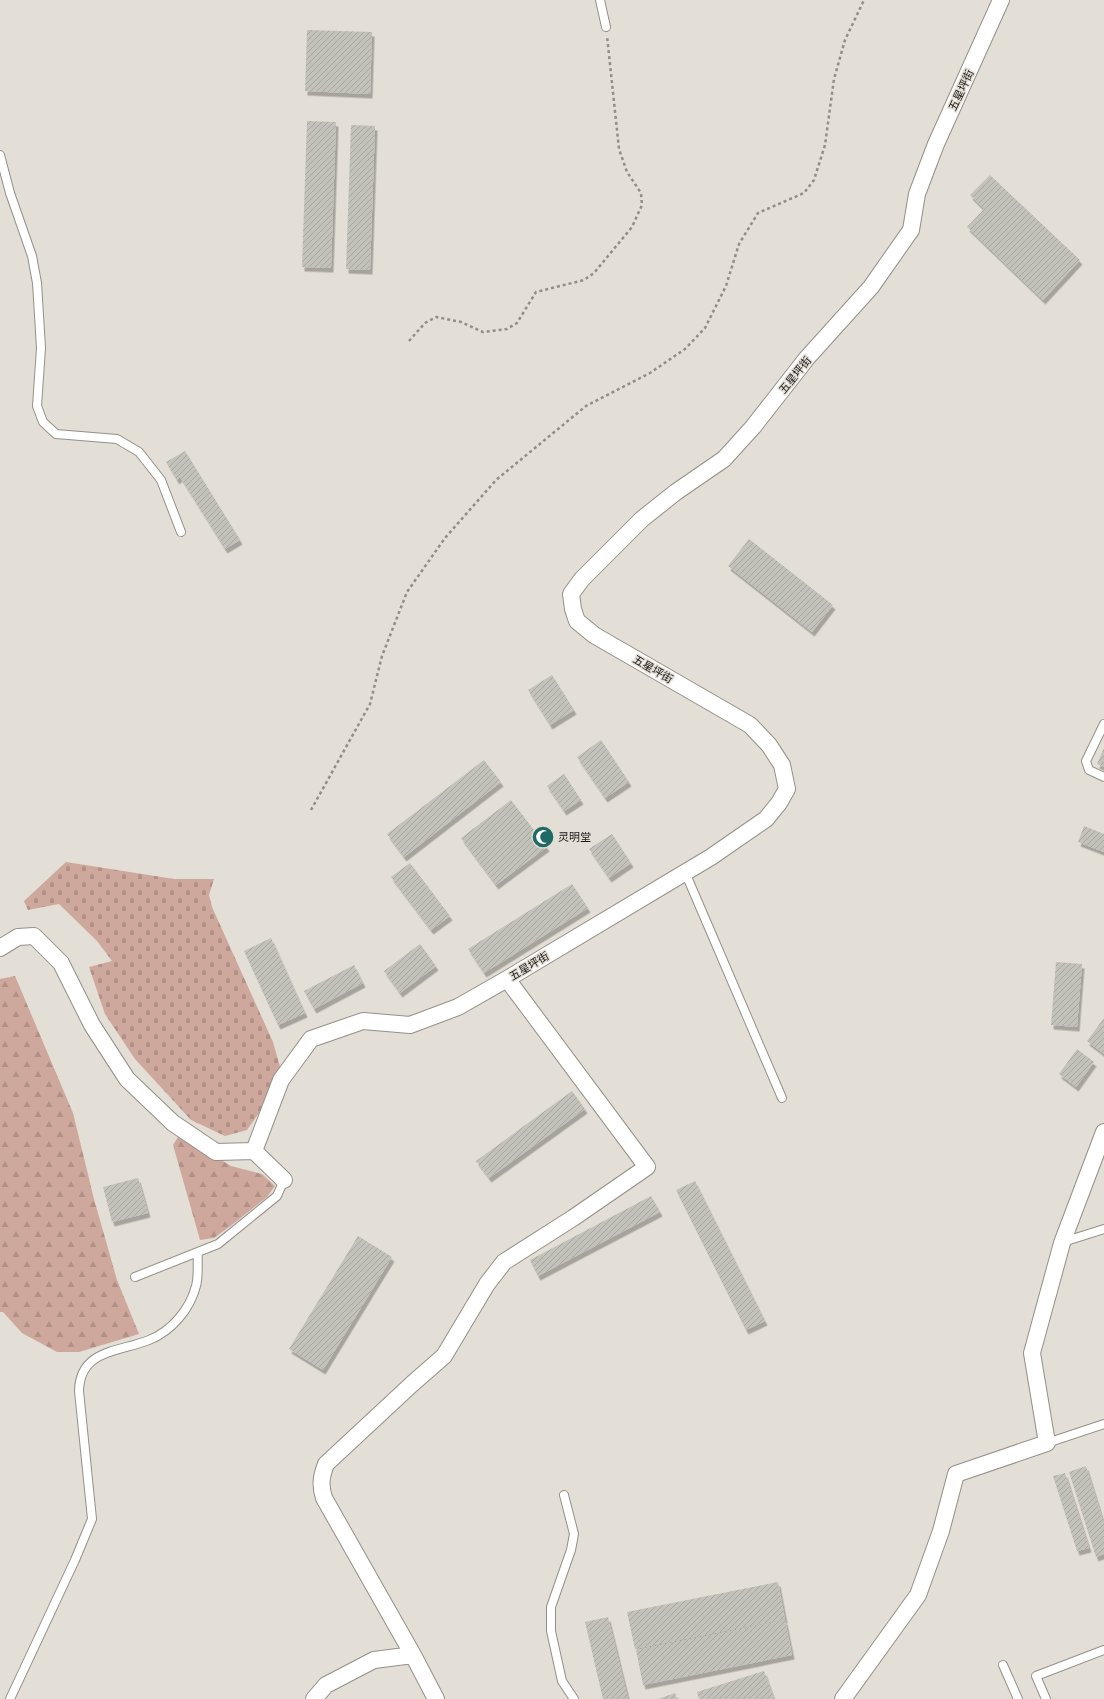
<svg xmlns="http://www.w3.org/2000/svg" width="1104" height="1699" font-family="'Times New Roman','Noto Sans SC',serif">
<defs>
<pattern id="forest-firs" width="22" height="20" patternUnits="userSpaceOnUse"><rect width="22" height="20" fill="#cfa89d"/><path d="M5 1l3.5 6h-7zM16 11l3.5 6h-7z" fill="#b19086"/></pattern>
<pattern id="cemetery-stones" width="16" height="16" patternUnits="userSpaceOnUse"><rect width="16" height="16" fill="#cfa89d"/><path d="M2 7V4a2 2 0 0 1 4 0v3zM10 15v-3a2 2 0 0 1 4 0v3z" fill="#b19086"/></pattern>
<pattern id="building-hatch" width="6" height="6" patternUnits="userSpaceOnUse"><rect width="6" height="6" fill="#c3c2ba"/><path d="M-1 1l2-2M0 6l6-6M5 7l2-2" fill="none" stroke="#a7a69f"/></pattern>
<filter id="shadow"><feDropShadow dx="2.5" dy="4.5" stdDeviation="0" flood-color="#0004"/></filter>
</defs>
<rect width="100%" height="100%" fill="#e3ded6"/>
<path fill="url(#forest-firs)" d="M15 976 73 1113 94 1199 117 1280 139 1334 79 1352H57L22 1333 3 1312H0V979Z
M178 1137 185 1138 231 1166 262 1174 275 1186 267 1197 233 1224 214 1238 200 1240 173 1145Z"/>
<path fill="url(#cemetery-stones)" d="M66 862 174 879H214L209 895 212 907 273 1042 281 1070 259 1113 247 1130 225 1136 191 1120 135 1059 105 1014 89 967 112 961 97 941 59 904 28 910 24 901Z"/>
<path fill="url(#building-hatch)" filter="url(#shadow)" d="M307 30 372 32 370 94 305 91Z
M307 121 336 122 331 268 302 267Z
M351 125 375 126 370 270 346 269Z
M990 175 1080 260 1043 300 967 227 984 209 970 195Z
M185 451 240 540 225 549 180 477 177 480 166 462Z
M749 539 833 605 812 632 728 566Z
M552 675 574 710 550 725 528 690Z
M601 740 629 782 605 798 577 757Z
M1104 748V767L1097 764Z
M484 760 501 782 404 857 387 834Z
M564 774 581 800 564 811 547 786Z
M511 800 547 847 496 885 461 838Z
M1084 826 1104 834V852L1078 842Z
M612 834 631 863 609 878 589 849Z
M410 863 450 916 431 930 391 877Z
M572 884 588 908 484 973 468 949Z
M271 938 305 1013 278 1025 244 951Z
M420 944 436 966 400 993 384 971Z
M1056 962 1082 964 1077 1027 1051 1025Z
M354 965 363 983 314 1009 304 991Z
M1104 1018V1054L1087 1041Z
M1077 1049 1094 1062 1076 1087 1059 1074Z
M572 1091 585 1109 489 1178 476 1161Z
M138 1178 148 1213 112 1222 103 1187Z
M695 1181 765 1321 746 1330 676 1190Z
M651 1196 660 1212 538 1276 530 1260Z
M358 1236 392 1257 323 1370 289 1349Z
M1086 1466 1104 1524V1554L1096 1557 1069 1472Z
M1065 1473 1089 1548 1077 1551 1053 1476Z
M778 1582 785 1619 635 1649 627 1612Z
M608 1617 628 1699H603L585 1622Z
M785 1620 792 1655 643 1685 636 1650Z
M764 1671 774 1699H699L697 1692Z
M675 1693 677 1699H658Z"/>
<g fill="none" stroke-linecap="round" stroke-linejoin="round">
<g stroke="#949089" stroke-width="10">
<path id="lane" d="M600 0 606 27
M0 155 10 193 32 256 37 283 41 348 37 406 43 422 56 434 117 439 139 452 161 480 181 532
M1104 724 1086 761 1089 770 1104 777
M685 872 782 1098
M1063 1242 1104 1229
M135 1277 218 1244 277 1196 284 1180
M1047 1443 1104 1424
M564 1495 574 1534 571 1550 551 1607V1631L562 1681 574 1699
M1003 1665 1018 1699
M10 1699 75 1560 92 1519 79 1391C80 1349 120 1352 149 1340 172 1331 190 1309 196 1286 199 1275 197 1262 198 1252
M1046 1699 1036 1676 1104 1650"/>
</g>
<g stroke="#949089" stroke-width="18">
<path id="street" d="M0 948 18 937 34 936 61 963 92 1025 127 1079 173 1123 216 1152 254 1151 284 1180
M254 1151 281 1080 311 1039 363 1021 410 1025 458 1007 507 979 711 857 766 819 779 803 787 789 782 765 769 745 750 725 594 635 577 621 573 609 571 594 582 579 642 519 676 492 724 459 753 427 807 358 871 287 911 230 917 194 936 144 1001 0
M314 1699 326 1685 374 1660 413 1655
M436 1699 413 1655 324 1498C320 1485 321 1477 326 1464L412 1384 444 1356 487 1284 504 1262 573 1218 647 1167 507 979
M843 1699 918 1595 941 1531 956 1474 1047 1443 1032 1353 1062 1243 1104 1132"/>
</g>
<path stroke="#918d87" stroke-width="2.5" stroke-dasharray="3 3" stroke-linecap="butt" d="M409 341 425 323 436 317 461 322 483 332 507 329 517 323 536 292 584 280 594 273 632 227 642 205 641 193 627 172 619 149 607 36
M311 810 370 704 382 656 407 592 445 538 496 480 586 406 650 373 685 349 705 328 726 286 739 244 758 213 804 193 814 180 825 145 834 79 845 40 864 0"/>
<use href="#lane" stroke="#fff" stroke-width="8"/>
<use href="#street" stroke="#fff" stroke-width="16"/>
</g>
<defs>
<g id="mosque-disc" transform="scale(1.15)"><circle r="9.5" fill="#1f6a65" stroke="#e3ded6"/><path d="M3.5-4.9A6 6 0 1 0 3.5 4.9A5 5 0 1 1 3.5-4.9Z" fill="#fff"/></g>
</defs>
<g fill-rule="evenodd">
<use href="#mosque-disc" x="543" y="837"/>
</g>
<g text-anchor="middle" stroke-width="3" stroke-linejoin="round" paint-order="stroke">
<g font-size="11" fill="#1b1916" stroke="#e3ded6">
<text transform="translate(961 90) rotate(-65)" y="4">五星坪街</text>
<text transform="translate(795 375) rotate(-51)" y="4">五星坪街</text>
<text transform="translate(653 669) rotate(30)" y="4">五星坪街</text>
<text transform="translate(529 966) rotate(-31)" y="4">五星坪街</text>
</g>
<g font-size="11" fill="#1b1916" stroke="#e3ded6" text-anchor="start">
<text x="558" y="841">灵明堂</text>
</g>
</g>
</svg>
